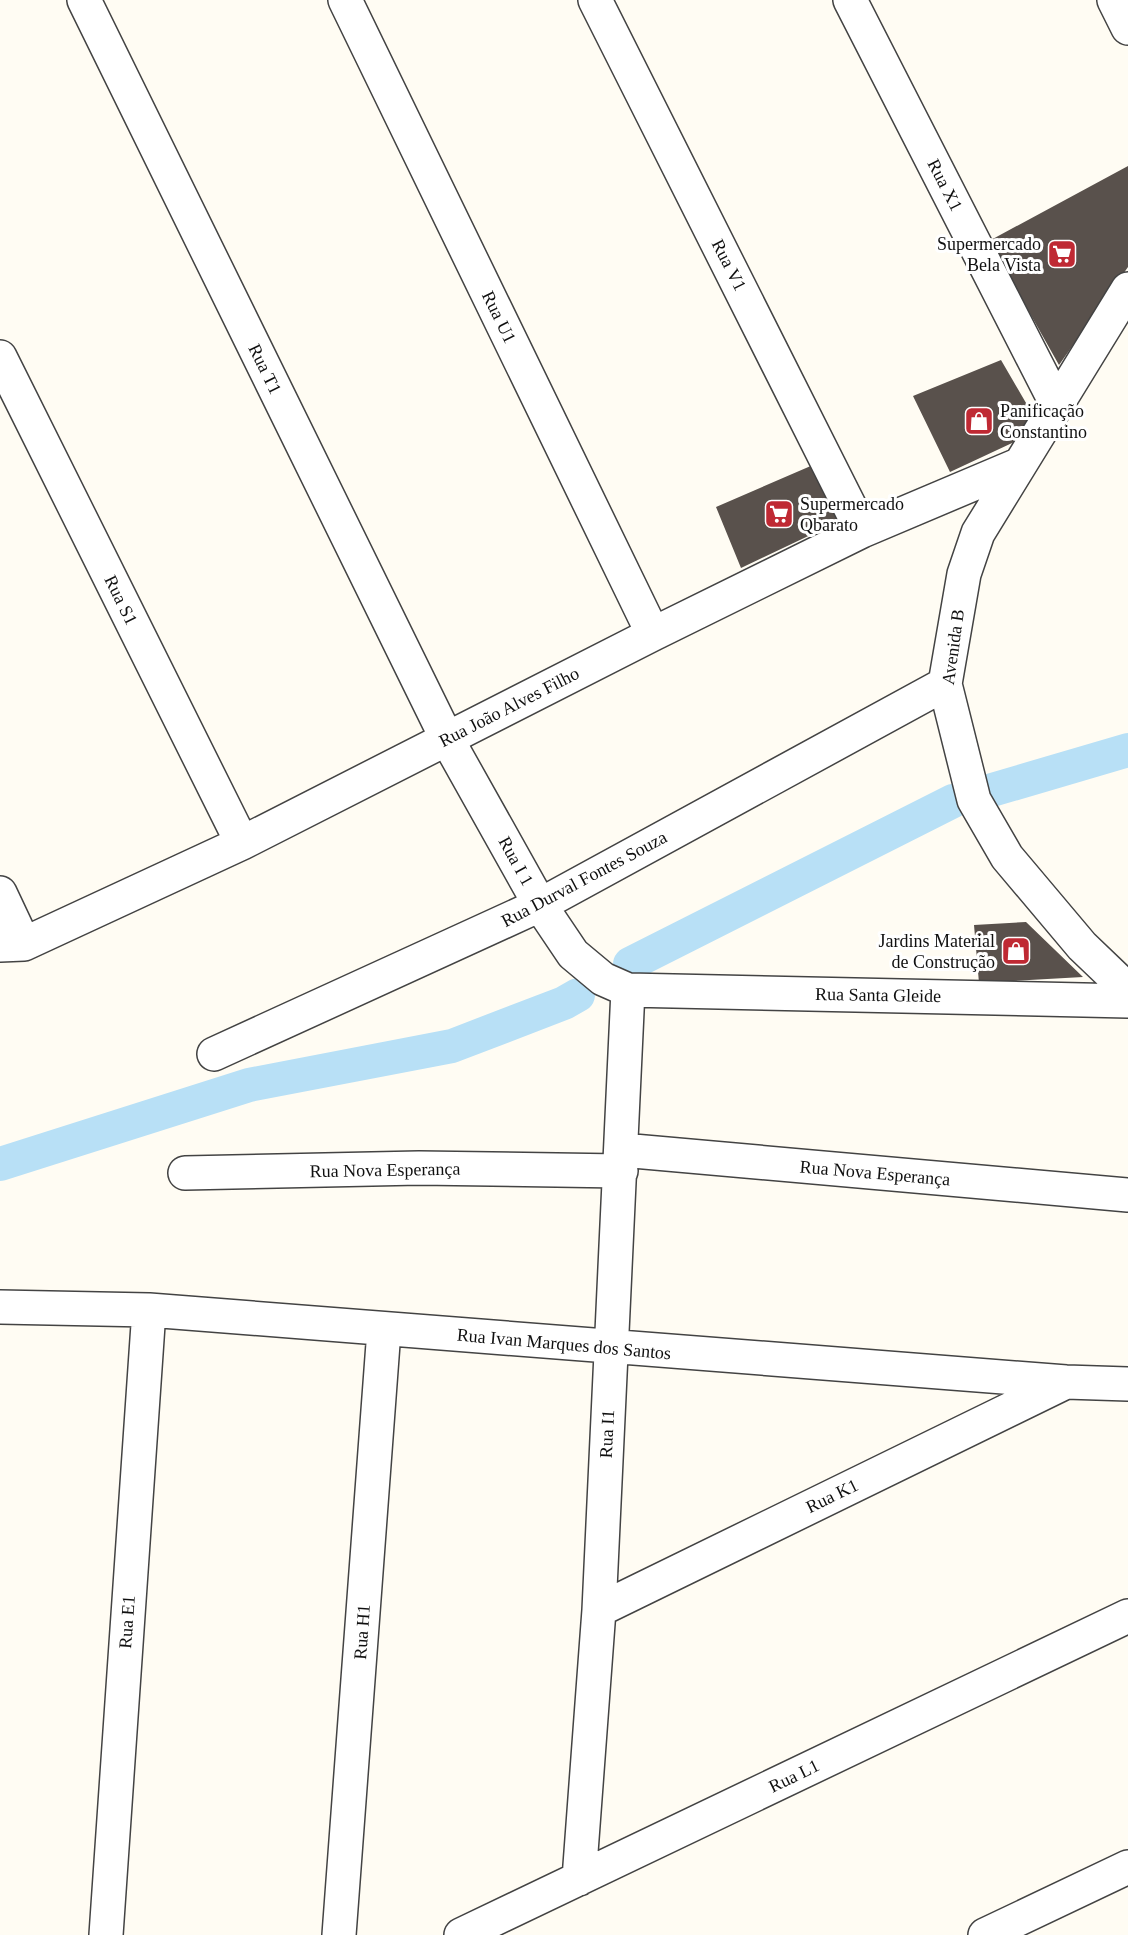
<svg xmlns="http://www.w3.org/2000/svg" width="1128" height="1935" font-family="'Times New Roman',serif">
<rect width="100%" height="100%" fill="#fffcf3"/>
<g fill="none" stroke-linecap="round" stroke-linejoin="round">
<path stroke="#b8e0f6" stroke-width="34" d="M992 790 1128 750
M630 964 953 801
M0 1164 249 1085 452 1046 564 1003 578 995"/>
</g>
<path fill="#59514c" d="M1128 166V267L1059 365 989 241Z
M1001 360 1033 415 1027 436 950 472 913 396Z
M813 465 842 520 741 568 716 507Z
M1026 922 1083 977 979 983 974 925Z"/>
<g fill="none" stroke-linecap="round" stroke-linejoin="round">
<g stroke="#434343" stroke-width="36">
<path id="minor" d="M84 0 447 739 540 905 573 954 603 979 628 990 1128 1001
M345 0 653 634
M595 0 862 531
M850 0 1056 403
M1114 0 1128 28
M1128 289 978 533 964 574 945 684 974 800 1007 857 1082 946 1128 990
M0 357 242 843
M0 893 24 944
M0 945 24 944 242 843 653 634 862 531 1018 465
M214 1054 540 905 945 684
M622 1150 1128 1195
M185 1173 419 1168 621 1171
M0 1307 149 1310 1066 1382 1128 1384
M599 1610 1066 1382
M579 1879 599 1610 628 990
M106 1935 149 1310
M339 1935 384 1330
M461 1935 1128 1616
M985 1935 1128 1867"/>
</g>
<use href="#minor" stroke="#fff" stroke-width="33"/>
</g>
<defs>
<g id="supermarket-square" transform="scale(1.5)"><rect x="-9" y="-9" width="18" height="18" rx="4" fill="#bf2933" stroke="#fff"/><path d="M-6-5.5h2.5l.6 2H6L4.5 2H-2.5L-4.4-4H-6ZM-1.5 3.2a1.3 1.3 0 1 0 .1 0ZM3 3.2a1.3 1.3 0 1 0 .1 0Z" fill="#fff"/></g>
<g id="shop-square" transform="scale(1.5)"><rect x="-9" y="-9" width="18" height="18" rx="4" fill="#bf2933" stroke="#fff"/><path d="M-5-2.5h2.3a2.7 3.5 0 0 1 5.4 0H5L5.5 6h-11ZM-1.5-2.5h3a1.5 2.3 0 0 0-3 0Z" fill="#fff"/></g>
</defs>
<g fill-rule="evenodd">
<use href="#supermarket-square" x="1062" y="254"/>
<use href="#shop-square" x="979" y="421"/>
<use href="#supermarket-square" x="779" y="514"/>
<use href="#shop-square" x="1016" y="951"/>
</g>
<g text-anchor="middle" stroke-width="6" stroke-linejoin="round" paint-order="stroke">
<g font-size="18" fill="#101010" stroke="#fff">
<text transform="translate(945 185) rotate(63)" y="6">Rua X1</text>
<text transform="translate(729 265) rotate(63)" y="6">Rua V1</text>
<text transform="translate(499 317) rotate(64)" y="6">Rua U1</text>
<text transform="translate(265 369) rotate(64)" y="6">Rua T1</text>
<text transform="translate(121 600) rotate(64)" y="6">Rua S1</text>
<text transform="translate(953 647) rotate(-82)" y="6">Avenida B</text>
<text transform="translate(509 707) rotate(-27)" y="6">Rua João Alves Filho</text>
<text transform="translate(516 861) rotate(61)" y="6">Rua I 1</text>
<text transform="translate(584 879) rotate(-28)" y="6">Rua Durval Fontes Souza</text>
<text transform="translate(878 995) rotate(1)" y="6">Rua Santa Gleide</text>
<text transform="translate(385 1170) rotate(-1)" y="6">Rua Nova Esperança</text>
<text transform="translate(875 1173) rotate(5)" y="6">Rua Nova Esperança</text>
<text transform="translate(564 1344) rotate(5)" y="6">Rua Ivan Marques dos Santos</text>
<text transform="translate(607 1434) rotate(-87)" y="6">Rua I1</text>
<text transform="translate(832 1496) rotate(-26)" y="6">Rua K1</text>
<text transform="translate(127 1622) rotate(-86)" y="6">Rua E1</text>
<text transform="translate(362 1632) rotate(-86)" y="6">Rua H1</text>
<text transform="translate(794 1776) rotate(-26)" y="6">Rua L1</text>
</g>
<g font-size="18" fill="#101010" stroke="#fff" text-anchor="end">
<text x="1041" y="250">Supermercado<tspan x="1041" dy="21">Bela Vista</tspan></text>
<text x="1000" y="417" text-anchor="start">Panificação<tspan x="1000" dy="21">Constantino</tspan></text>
<text x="800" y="510" text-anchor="start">Supermercado<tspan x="800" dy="21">Qbarato</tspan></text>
<text x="995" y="947">Jardins Material<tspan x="995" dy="21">de Construção</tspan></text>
</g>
</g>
</svg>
